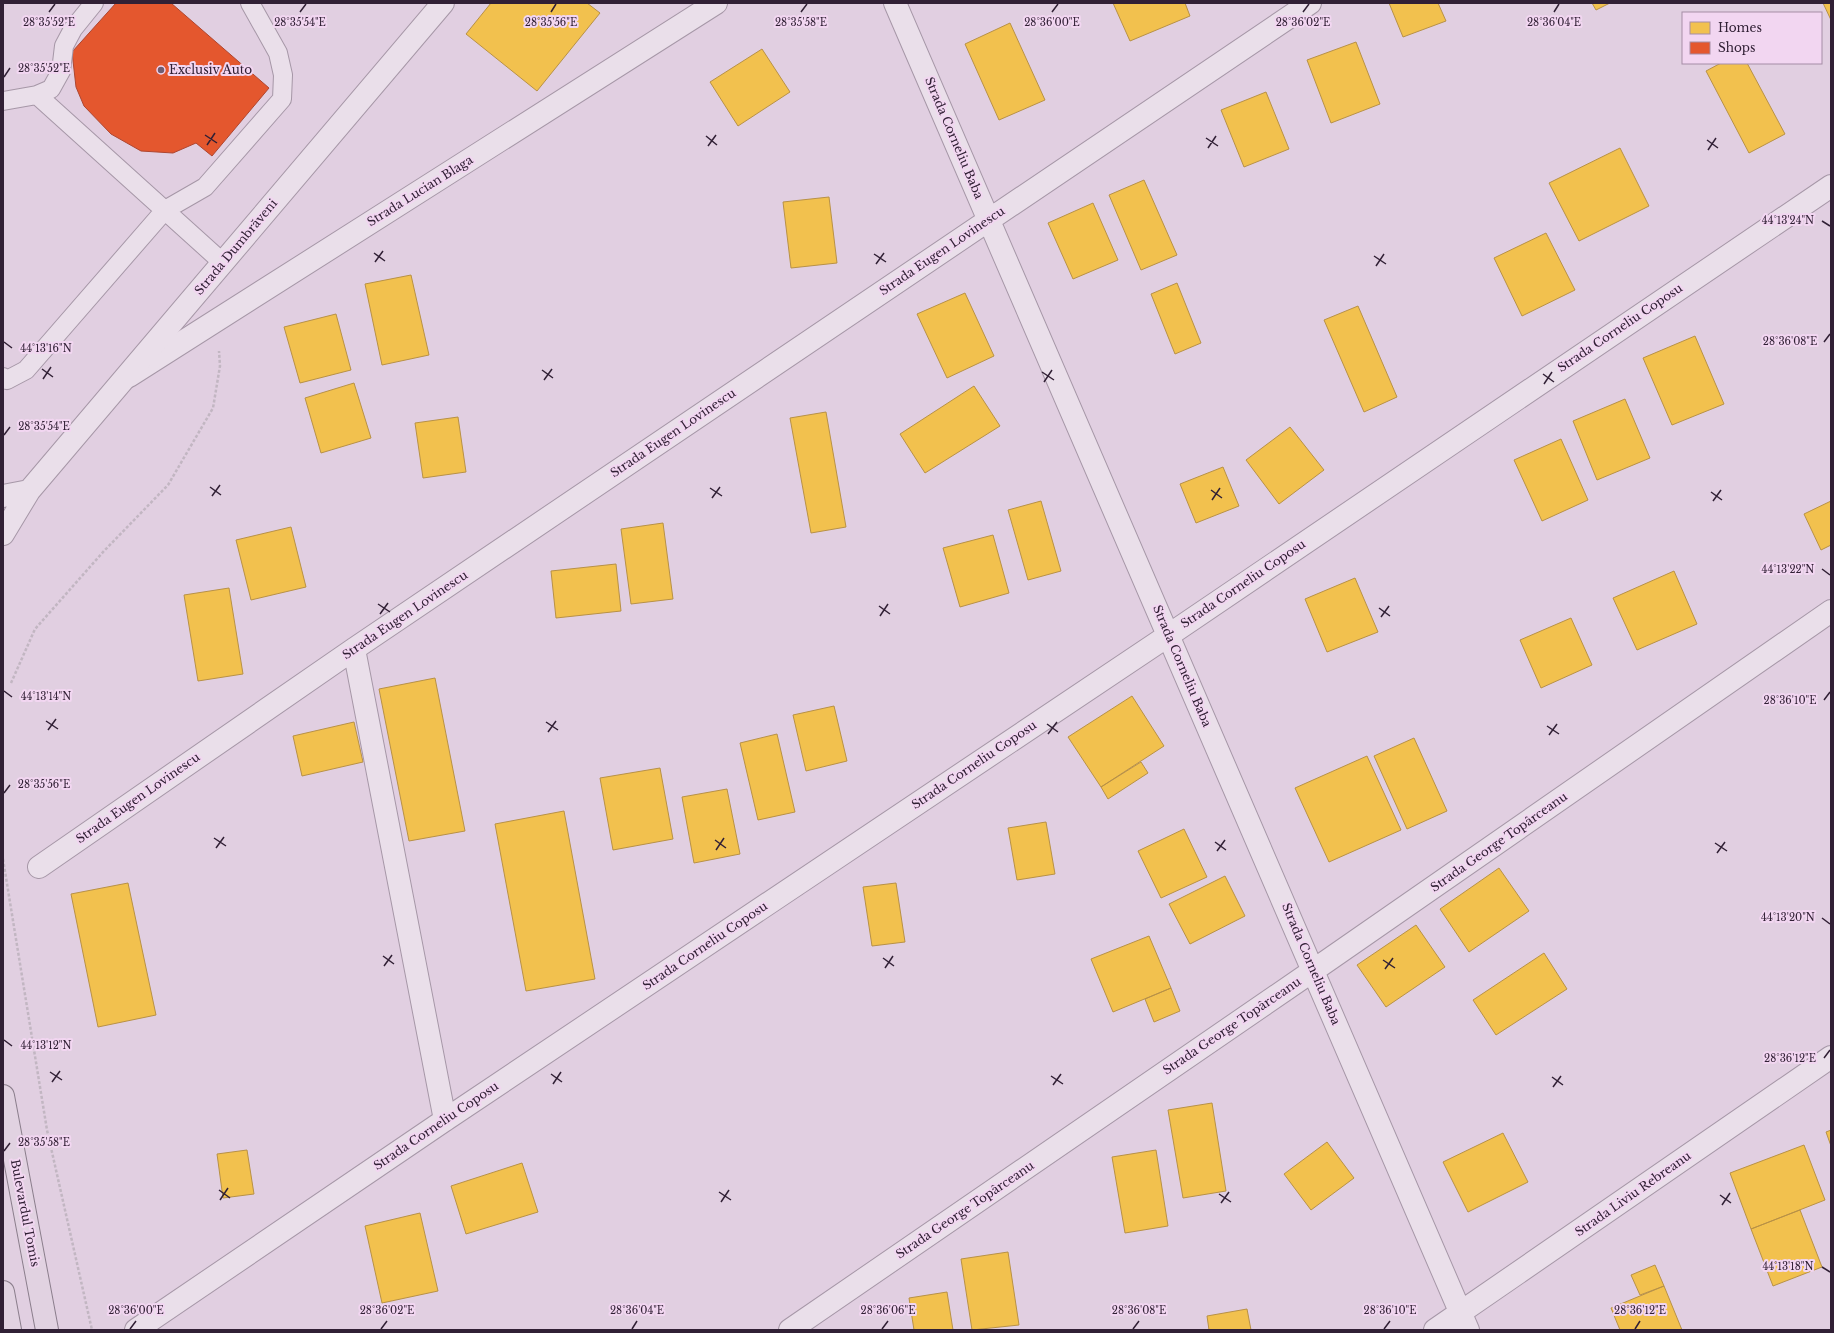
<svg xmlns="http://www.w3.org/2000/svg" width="1834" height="1333" font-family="'Libre Baskerville',serif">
<rect width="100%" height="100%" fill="#e1cfe1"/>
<path fill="#f2c14e" stroke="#b89146" d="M491 3H587L600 13 537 91 466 34Z
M1113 3H1185L1190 16 1130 41Z
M1389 3H1438L1446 21 1403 37Z
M1592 3H1610L1596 10Z
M1823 3H1831V20Z
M1010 23 1045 100 999 120 965 44Z
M1356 42 1380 104 1331 123 1307 60Z
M762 49 790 92 738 126 710 82Z
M1721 63H1747L1785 134 1749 153 1706 71Z
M1266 92 1289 149 1244 167 1221 110Z
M1620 148 1649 206 1579 241 1549 183Z
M1144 180 1177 255 1141 270 1109 195Z
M829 197 837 263 791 268 783 202Z
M1093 203 1118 260 1073 279 1048 223Z
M1546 233 1575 290 1522 316 1494 258Z
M411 275 429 355 382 365 365 284Z
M1177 283 1201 343 1175 354 1151 294Z
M965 293 994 356 947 378 917 314Z
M1358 306 1397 397 1364 412 1324 320Z
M336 314 351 370 300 383 284 327Z
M1695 336 1724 404 1672 425 1643 358Z
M354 383 371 438 321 453 305 398Z
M974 386 1000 426 925 473 900 434Z
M1625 399 1650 458 1597 480 1573 421Z
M826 412 846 527 811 533 790 418Z
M458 417 466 472 423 478 415 423Z
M1290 427 1324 470 1279 504 1246 460Z
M1561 439 1588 500 1542 521 1514 460Z
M1223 467 1239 506 1196 523 1180 484Z
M1041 501 1061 571 1028 580 1008 510Z
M1831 501V545L1821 550 1804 514Z
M663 523 673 599 631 604 621 529Z
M291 527 306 587 251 600 236 540Z
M993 535 1009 593 960 607 943 548Z
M616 564 621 611 556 618 551 571Z
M1674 571 1697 624 1637 650 1613 598Z
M1355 578 1378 632 1327 652 1305 599Z
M229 588 243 674 198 681 184 595Z
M1571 618 1592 665 1541 688 1520 640Z
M435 678 465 831 409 841 379 689Z
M1132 696 1164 746 1101 787 1068 737Z
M834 706 847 761 806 771 793 715Z
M354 722 363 762 302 776 293 736Z
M777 734 795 812 758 820 740 743Z
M1414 738 1447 811 1407 829 1374 756Z
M1367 756 1401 830 1329 862 1295 788Z
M1141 762 1148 773 1108 799 1101 787Z
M660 768 673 839 613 850 600 778Z
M727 789 740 854 694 863 682 797Z
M564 811 595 979 526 991 495 824Z
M1046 822 1055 874 1017 880 1008 828Z
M1184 829 1207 877 1161 898 1138 851Z
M1499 868 1529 911 1469 952 1440 909Z
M1225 876 1245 916 1190 944 1169 904Z
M128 883 156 1015 98 1027 71 894Z
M896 883 905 942 872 946 863 887Z
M1416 925 1445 967 1386 1007 1357 965Z
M1149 936 1171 988 1113 1012 1091 959Z
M1544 953 1567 989 1496 1035 1473 1000Z
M1171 988 1180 1011 1154 1022 1145 999Z
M1212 1103 1226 1191 1183 1198 1168 1110Z
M1831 1130V1146L1826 1132Z
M1503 1133 1528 1182 1468 1212 1443 1162Z
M1327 1142 1354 1178 1311 1210 1284 1174Z
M1804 1145 1825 1200 1751 1229 1730 1173Z
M247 1150 254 1194 223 1198 217 1154Z
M1156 1150 1168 1226 1125 1233 1112 1157Z
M522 1163 538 1212 466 1234 451 1186Z
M1800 1210 1822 1267 1773 1286 1751 1229Z
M420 1213 438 1291 382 1303 365 1226Z
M1008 1252 1019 1325 972 1330 961 1259Z
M1655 1265 1664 1286 1640 1295 1631 1275Z
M1664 1286 1682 1330H1620L1611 1308Z
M947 1292 953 1330H914L909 1298Z
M1247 1309 1251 1330H1209L1207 1316Z"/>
<path fill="#e4572e" stroke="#ae4630" d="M116 3H171L269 88 212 156 196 143 173 153 141 151 111 134 84 106 76 87 72 52Z"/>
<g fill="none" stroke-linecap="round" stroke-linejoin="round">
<g stroke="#a697a7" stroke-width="20">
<path id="service" d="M37 95 222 262
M3 101 37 95 51 89 61 71 64 46 73 29 94 3
M3 377 7 380 26 370 165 210 205 187 282 99 283 75 278 53 250 3"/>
</g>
<g stroke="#a697a7" stroke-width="24">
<path id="minor" d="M895 3 1468 1330
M129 376 716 3
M354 649 445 1120
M39 867 354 649 1310 3
M136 1330 445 1120 1169 635 1831 186
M790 1330 1314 970 1831 611
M1435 1330 1831 1057"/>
</g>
<g stroke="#a697a7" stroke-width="24">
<path id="tertiary" d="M3 496 29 491
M3 534 29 491 443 3"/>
</g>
<g stroke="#8b7e8c" stroke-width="24">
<path id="primary" d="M3 1096 47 1330
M3 1292 10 1330"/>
</g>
<path stroke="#c2b6c2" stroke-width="2.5" stroke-dasharray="3 2" stroke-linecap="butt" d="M11 683 35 629 104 551 168 485 213 408 220 366 219 351
M3 859 47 1130 92 1330"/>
<use href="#service" stroke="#eadfea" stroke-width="18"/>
<use href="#minor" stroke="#eadfea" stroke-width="22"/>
<use href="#tertiary" stroke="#eadfea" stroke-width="22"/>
<use href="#primary" stroke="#e1d2e1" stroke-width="22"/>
</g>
<path fill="none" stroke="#312035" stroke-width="1.5" d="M49 12 55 4M300 12 306 4M551 12 556 4M801 12 807 4M1052 12 1058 4M1303 12 1309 4M1554 12 1559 4M4 77 10 68M205 135 217 143M706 136 717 145M1206 138 1218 146M1707 140 1718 148M207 145 215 133M708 146 716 135M1208 148 1216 136M1708 150 1716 138M1822 221 1830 226M374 253 385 261M874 254 886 262M1374 256 1386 264M375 262 383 251M876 264 884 253M1376 266 1384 254M4 342 12 348M1824 342 1830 334M42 369 53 377M542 370 553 378M1042 372 1054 380M1543 374 1554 382M43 379 51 367M544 380 552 369M1044 382 1052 370M1544 384 1552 372M4 435 10 427M210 487 221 495M710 488 722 496M1211 490 1222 498M1711 492 1722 500M212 496 220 485M712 498 720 487M1212 500 1220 488M1713 501 1721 490M1822 569 1830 575M378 604 390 612M879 606 890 614M1379 608 1390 616M380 614 388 603M880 616 888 604M1381 617 1389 606M4 691 12 697M1824 700 1830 692M46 721 58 729M546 722 558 730M1047 724 1058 732M1547 726 1559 734M48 730 56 719M548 732 556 721M1048 734 1057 722M1549 735 1557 724M4 793 10 785M214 838 226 846M715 840 726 848M1215 842 1226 850M1715 843 1727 851M216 848 224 837M716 850 724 838M1217 851 1225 840M1717 853 1725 842M1822 918 1830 924M383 956 394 964M883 958 894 966M1383 960 1395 968M384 966 392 955M885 968 893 956M1385 969 1393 958M4 1040 12 1046M1824 1058 1830 1050M50 1072 62 1080M551 1074 562 1082M1051 1076 1063 1084M1552 1077 1563 1085M52 1082 60 1071M553 1084 561 1072M1053 1085 1061 1074M1553 1087 1561 1076M4 1151 10 1143M219 1190 230 1198M719 1192 731 1200M1219 1194 1231 1202M1720 1195 1731 1203M220 1200 228 1188M721 1202 729 1190M1221 1203 1229 1192M1722 1205 1730 1193M1822 1267 1830 1272M130 1329 136 1321M381 1329 387 1321M632 1329 637 1321M882 1329 888 1321M1133 1329 1139 1321M1384 1329 1390 1321M1635 1329 1640 1321"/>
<circle fill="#6f5d71" stroke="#f2d6f1" stroke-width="1.5" cx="161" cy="70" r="4"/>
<g text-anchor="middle" stroke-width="4" stroke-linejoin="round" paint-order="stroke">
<g font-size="12" fill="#312035" stroke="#f2d6f1" text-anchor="start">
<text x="169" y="74">Exclusiv Auto</text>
</g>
<g font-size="12" fill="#312035" stroke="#f2d6f1">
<text transform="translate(954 138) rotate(67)" y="4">Strada Corneliu Baba</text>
<text transform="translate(420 191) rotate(-32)" y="4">Strada Lucian Blaga</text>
<text transform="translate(236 247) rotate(-50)" y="4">Strada Dumbrăveni</text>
<text transform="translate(942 251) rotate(-34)" y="4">Strada Eugen Lovinescu</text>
<text transform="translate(1620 328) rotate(-34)" y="4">Strada Corneliu Coposu</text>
<text transform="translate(673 433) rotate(-34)" y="4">Strada Eugen Lovinescu</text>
<text transform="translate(1243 584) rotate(-34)" y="4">Strada Corneliu Coposu</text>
<text transform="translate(405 615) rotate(-34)" y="4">Strada Eugen Lovinescu</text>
<text transform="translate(1182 666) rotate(67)" y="4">Strada Corneliu Baba</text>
<text transform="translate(974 765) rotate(-34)" y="4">Strada Corneliu Coposu</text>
<text transform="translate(138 798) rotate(-35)" y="4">Strada Eugen Lovinescu</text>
<text transform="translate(1499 842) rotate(-35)" y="4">Strada George Topârceanu</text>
<text transform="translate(705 946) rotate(-34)" y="4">Strada Corneliu Coposu</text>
<text transform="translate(1311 964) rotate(67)" y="4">Strada Corneliu Baba</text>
<text transform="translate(1232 1026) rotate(-34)" y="4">Strada George Topârceanu</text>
<text transform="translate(436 1126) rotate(-34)" y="4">Strada Corneliu Coposu</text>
<text transform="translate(1633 1194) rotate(-35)" y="4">Strada Liviu Rebreanu</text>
<text transform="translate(965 1210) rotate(-34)" y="4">Strada George Topârceanu</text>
<text transform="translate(25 1213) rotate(79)" y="4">Bulevardul Tomis</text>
</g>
</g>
<g font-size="10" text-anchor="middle" fill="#312035" stroke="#f2d6f1" stroke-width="4" stroke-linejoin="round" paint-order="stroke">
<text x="49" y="26">28°35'52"E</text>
<text x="300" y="26">28°35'54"E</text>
<text x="551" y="26">28°35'56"E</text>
<text x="801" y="26">28°35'58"E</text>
<text x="1052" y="26">28°36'00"E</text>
<text x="1303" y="26">28°36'02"E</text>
<text x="1554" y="26">28°36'04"E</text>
<text x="44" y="72">28°35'52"E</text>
<text x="1788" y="224">44°13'24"N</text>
<text x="1790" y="345">28°36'08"E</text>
<text x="46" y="352">44°13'16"N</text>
<text x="44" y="430">28°35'54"E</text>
<text x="1788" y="573">44°13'22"N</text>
<text x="46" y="700">44°13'14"N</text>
<text x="1790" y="704">28°36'10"E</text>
<text x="44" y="788">28°35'56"E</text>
<text x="1788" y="921">44°13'20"N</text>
<text x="46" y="1049">44°13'12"N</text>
<text x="1790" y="1062">28°36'12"E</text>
<text x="44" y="1146">28°35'58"E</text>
<text x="1788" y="1270">44°13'18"N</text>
<text x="136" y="1314">28°36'00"E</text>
<text x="387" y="1314">28°36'02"E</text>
<text x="637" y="1314">28°36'04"E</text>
<text x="888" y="1314">28°36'06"E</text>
<text x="1139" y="1314">28°36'08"E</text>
<text x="1390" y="1314">28°36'10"E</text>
<text x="1640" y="1314">28°36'12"E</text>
</g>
<rect width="1834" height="1333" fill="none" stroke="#312035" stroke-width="8"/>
<rect x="1682" y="12" width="140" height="52" fill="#f2d6f1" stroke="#a58da6"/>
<rect x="1690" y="22" width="20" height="12" fill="#f2c14e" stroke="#a58da6"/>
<text x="1718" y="32" font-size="12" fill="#312035">Homes</text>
<rect x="1690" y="42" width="20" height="12" fill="#e4572e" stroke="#a58da6"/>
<text x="1718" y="52" font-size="12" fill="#312035">Shops</text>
</svg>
